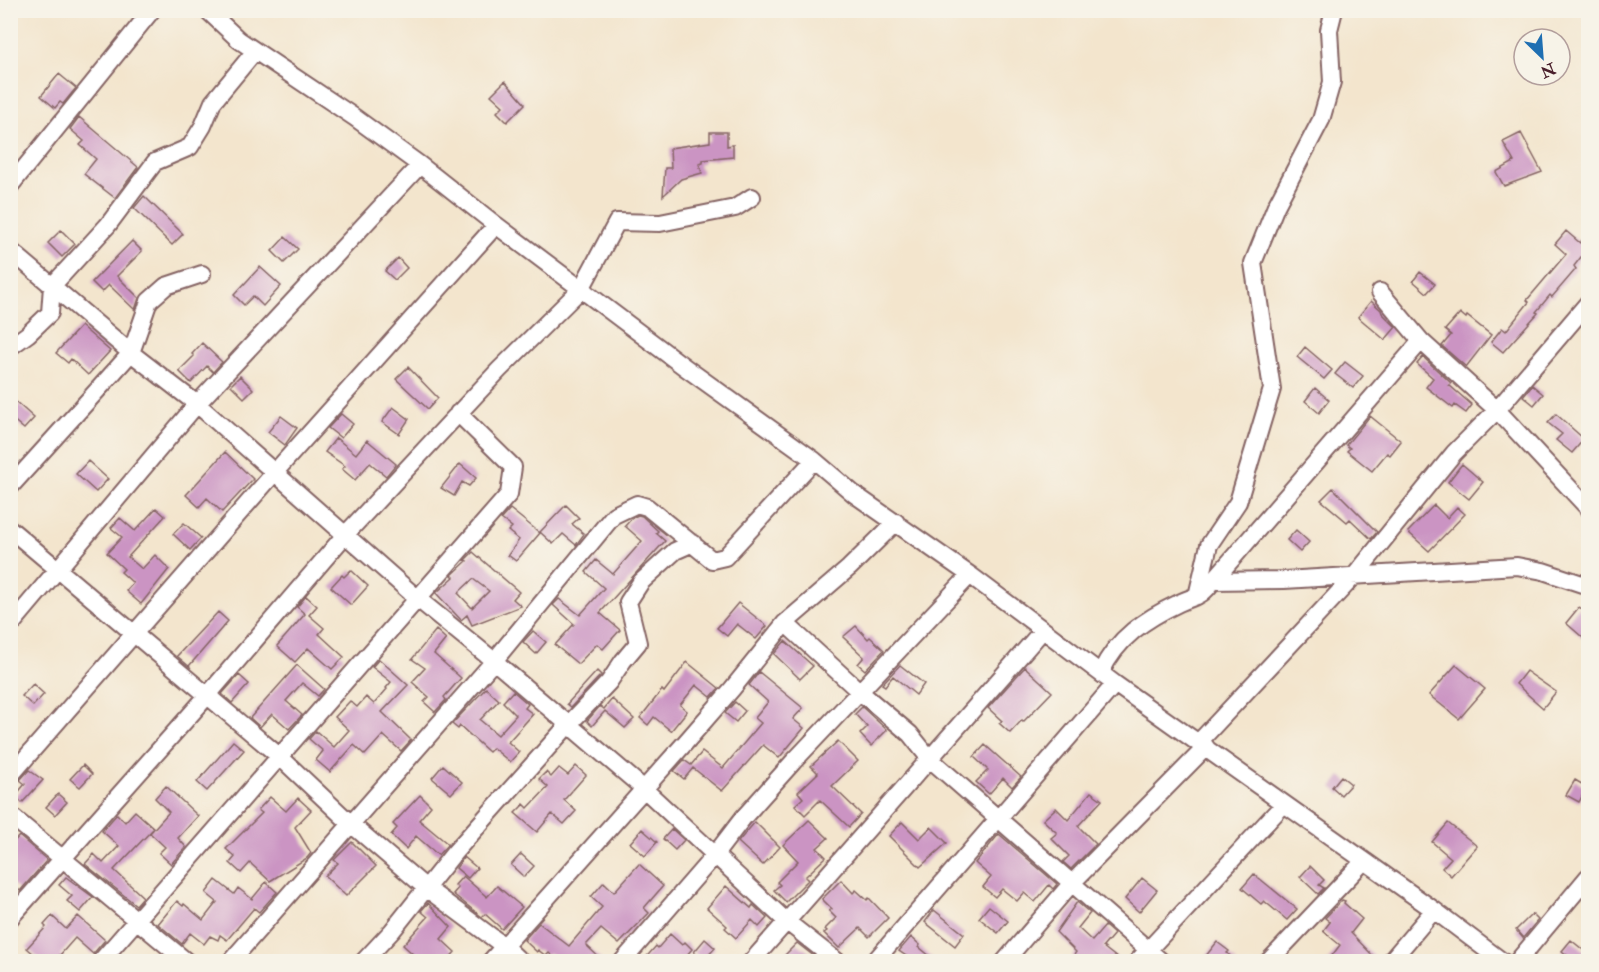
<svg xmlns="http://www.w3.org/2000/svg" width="1599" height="972" font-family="'IM FELL Double Pica',serif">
<rect width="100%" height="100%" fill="#f7f3e8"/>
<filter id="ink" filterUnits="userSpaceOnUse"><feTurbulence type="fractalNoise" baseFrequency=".0167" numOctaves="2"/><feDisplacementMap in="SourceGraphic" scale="12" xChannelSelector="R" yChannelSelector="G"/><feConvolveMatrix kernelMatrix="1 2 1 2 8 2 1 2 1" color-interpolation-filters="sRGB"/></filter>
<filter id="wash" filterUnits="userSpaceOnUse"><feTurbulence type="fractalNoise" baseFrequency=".008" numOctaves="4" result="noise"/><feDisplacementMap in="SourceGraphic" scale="24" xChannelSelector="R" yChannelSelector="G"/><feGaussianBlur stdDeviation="1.35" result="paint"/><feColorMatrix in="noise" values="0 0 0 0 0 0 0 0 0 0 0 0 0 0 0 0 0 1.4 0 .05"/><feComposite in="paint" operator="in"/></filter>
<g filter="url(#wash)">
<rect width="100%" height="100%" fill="#f3e5cd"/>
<g id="blocks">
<path fill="#cb94c3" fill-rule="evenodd" d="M59 74 76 88 63 104 60 102 55 108 41 96Z
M505 81 525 104 507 122 497 112 503 106 491 95Z
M79 117 138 167 115 198 84 174 96 159 80 145 84 141 70 129Z
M710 132H727V146L733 145V157L703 160V163L699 164 702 173 681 179 663 196 665 168H671L670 148 710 142Z
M1521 133 1542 172 1504 186 1496 172 1514 162 1503 142Z
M144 196 183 234 172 245 134 208Z
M61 230 75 244 62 257 48 243Z
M1566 231 1580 243 1588 233V248L1574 266 1576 269 1552 297 1550 295 1536 312 1538 313 1503 352 1491 342 1502 328 1506 331 1529 302 1527 300 1566 254 1555 244Z
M285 237 298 249 284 263 272 251Z
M132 241 142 251 117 276 139 298 135 310 109 285 102 292 92 282Z
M398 258 407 268 395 280 385 271Z
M260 267 281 286 263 306 253 296 244 305 234 295Z
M1420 272 1435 284 1427 293 1413 281Z
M1371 301 1381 310 1382 313 1396 327 1385 340 1358 317Z
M1460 313 1466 318 1467 316 1491 335 1466 367 1442 346 1451 335 1445 330Z
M81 326 110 351 88 375 71 359 68 363 56 353Z
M202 343 222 362 213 372 207 366 191 383 179 371 194 356 192 354Z
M1305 347 1332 370 1324 379 1297 357Z
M1423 357 1451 383 1449 385 1472 405 1466 413 1455 405 1453 408 1426 387 1433 378 1417 364Z
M1345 362 1363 376 1353 388 1335 374Z
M408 367 438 398 428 409 396 379Z
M240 376 253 389 244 398 231 385Z
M1532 385 1543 394 1534 405 1523 396Z
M1315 388 1329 400 1319 413 1305 401Z
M15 401 34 418 24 429 10 417V406Z
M393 407 409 419 399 434 382 422Z
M341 414 353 424 341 438 328 428Z
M1556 414 1584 439 1572 453 1556 440 1562 434 1548 423Z
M281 416 297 428 285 445 268 432Z
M1370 416 1401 441 1390 455 1387 453 1372 471 1347 451 1350 448 1346 445Z
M336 438 356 454 367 440 396 464 386 476 370 463 355 480 342 469 345 466 325 452Z
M225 452 253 479 222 512 207 498 199 507 186 495Z
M88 461 108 479 96 492 76 474Z
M460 464 476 478 469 486 462 482 454 496 441 488Z
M1462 464 1483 482 1469 499 1448 482Z
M1333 488 1377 532 1371 539 1350 519 1347 522 1321 500Z
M566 505 579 518 572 524 584 534 576 545 563 534 553 544 540 532Z
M1434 505 1447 518 1457 507 1465 514 1429 551 1408 532Z
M156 508 165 516 128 557 142 569 155 555 169 569 141 604 126 591 133 583 121 572 124 569 107 553 122 537 111 528 120 518 135 531Z
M510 509 540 533 516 561 508 555 519 540 508 531 512 527 501 519Z
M638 515 642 516 658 531 656 533 665 541 600 613 620 630 603 649 597 644 578 664 555 645 574 624 553 605 559 599 580 615 604 588 586 572 596 560 613 574 642 541 625 526 632 518Z
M184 523 201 538 190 550 173 534Z
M1296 530 1309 542 1300 552 1287 540Z
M473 552 519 592 513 599 521 606 472 625 467 615 461 620 436 593 454 577 452 575 467 561 465 560ZM473 579 489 591 472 608 458 593Z
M351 570 368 586 351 605 331 587 342 575 344 577Z
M306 596 317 606 309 615 324 628 319 634 344 657 332 669 308 648 295 662 277 646 305 614 297 607Z
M738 603 767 626 756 639 737 624 727 636 717 628Z
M1579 607 1588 614V642L1566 623Z
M218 612 228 621 189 666 191 668 177 656Z
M856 626 868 639 870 637 884 650 865 670 858 664 864 657 843 637Z
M436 630 446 639 434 654 461 678 444 697 446 700 435 712 424 702 429 697 412 682 425 668 412 659Z
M533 631 546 642 536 654 523 642Z
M785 641 813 666 800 679 774 654Z
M379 659 408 685 382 712 411 740 401 751 383 735 365 755 354 745 330 772 316 760 323 751 309 739 316 731 334 747 349 730 335 717 350 701 357 707 366 697 374 704 387 689 386 688 391 682 372 667Z
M687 662 719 688 711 697 696 685 680 705 687 711 671 731 654 717 648 725 640 718 662 690 664 692Z
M297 665 324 689 318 696 302 683 286 701 302 715 289 729 272 714 260 727 250 718Z
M900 665 924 684 916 695 893 676 885 686 882 684Z
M1456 665 1485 689 1459 719 1429 695Z
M1025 667 1052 692 1023 722 1022 720 1010 733 999 723 1002 721 988 708Z
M597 671 601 675 571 707 567 704Z
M1526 671 1556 692 1543 708 1516 684Z
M759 672 803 708 793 719 804 728 779 758 763 745 722 791 693 768 684 779 674 771 684 760 691 765 702 752 723 768 761 723 755 718 768 702 749 685Z
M239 675 249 684 232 703 222 694Z
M33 684 44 694 33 706 22 696Z
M486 688 499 700 480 720 498 735 516 715 503 702 513 691 528 704 525 708 533 714 508 742 519 752 510 762 493 748 489 752 460 726 458 729 452 724Z
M612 699 634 719 625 728 605 711 592 726 587 721 600 706 604 709Z
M735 702 745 711 736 722 725 713Z
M862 707 887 730 871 746 860 734 867 727 855 714Z
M233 741 244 750 207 791 197 782Z
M838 741 858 761 832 786 861 814 849 827 820 800 805 815 795 805 803 798 798 792 818 773 811 766Z
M985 745 1021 777 1012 787 1003 778 989 794 976 782 988 770 974 757Z
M83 765 92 774 80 787 70 779Z
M443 765 462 782 451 794 432 778Z
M576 766 586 775 564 800 576 811 564 824 552 814 537 832 515 813 524 804 528 808 548 787 539 779 546 772 551 777 559 768 568 775Z
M29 770 43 780 22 803 15 796 25 784 20 780Z
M1341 776 1351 784 1341 795 1332 787Z
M1575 780 1587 787 1579 802 1566 795Z
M166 786 198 816 178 838 186 847 171 864 159 853 165 847 150 833 169 812 155 798Z
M1091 792 1102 800 1078 826 1096 844 1071 869 1063 862 1069 856 1051 838 1057 833 1043 820 1056 808 1068 820Z
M58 794 67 802 55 815 46 807Z
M420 795 431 806 419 820 448 844 438 855 416 836 406 849 391 835 397 828 393 824Z
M270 797 286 811 298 798 311 810 295 827 311 853 307 858 270 881 250 863 241 873 230 863 235 857 226 849 262 813 258 810Z
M135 811 154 828 114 870 143 897 136 905 85 864 94 854 103 863 119 846 102 831 117 814 125 822Z
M809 820 828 838 817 848 826 857 805 877 808 880 786 902 774 890 780 885 777 882 798 861 783 845Z
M755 822 780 847 763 865 738 842Z
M902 822 919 839 931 827 947 843 920 867 889 836Z
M1448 823 1477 846 1451 876 1442 868 1451 858 1432 842Z
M642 829 657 842 645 856 630 843Z
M672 829 684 840 675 850 663 839Z
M999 834 1057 884 1053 889 1049 885 1035 902 1024 893 1017 901 1002 889 995 897 983 887 991 877 975 863Z
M19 836 47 860 20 891 10 882V846Z
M352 842 376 866 346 896 325 876 338 863 334 860Z
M521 854 534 866 524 877 511 865Z
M464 857 477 868 468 878 456 868Z
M639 864 663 886 644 908 649 913 619 944 601 929 586 945 604 962H559L549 953 546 956 538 950 537 952 524 940 539 923 569 946 602 907 591 897 604 882 614 892Z
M1310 866 1324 880 1319 885 1324 888 1318 894 1300 877Z
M1254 874 1297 909 1287 920 1264 901 1261 904 1242 888Z
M463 876 487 897 497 886 522 907 502 929 485 914 482 917 453 894 458 888 455 885Z
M66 877 93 897 80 912 67 901 72 896 59 885Z
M1142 878 1157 890 1139 912 1125 899Z
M216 880 234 894 238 888 252 899 266 882 277 892 259 912 254 908 227 940 220 935 218 940 210 936 204 944 190 933 182 944 158 924 177 901 183 906 184 904 203 920 217 902 206 893Z
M841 880 853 893 856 890 867 900 869 898 888 918 869 937 860 928 839 948 824 933 827 931 825 929 836 918 829 911 832 909 822 899Z
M726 886 751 908 753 905 767 918 759 927 752 920 736 938 725 928 727 926 707 908Z
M1342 900 1345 901 1344 903 1362 919 1351 933 1379 962H1327L1340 945 1323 931 1330 922 1325 918Z
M1077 902 1090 913 1078 928 1092 941 1105 926 1114 934 1103 947 1122 962H1069L1076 952 1056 932Z
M428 903 451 927 441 939 455 952 446 962H408L414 955 403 945 428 917 421 911Z
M989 906 1008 921 998 933 979 918Z
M934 910 964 934 955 946 925 922Z
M1532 914 1538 920 1523 938 1516 930Z
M52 916 66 929 78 916 105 940 93 954 75 938 60 955 68 962H43L27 948 46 927 44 925Z
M670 934 682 945 685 942 692 949 681 962H642L656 946 658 948Z
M911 937 920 945 919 947 937 962H901L906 956 899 951Z
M705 939 715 948 703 961 694 952Z
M1571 940 1588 954 1583 962H1575L1562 951Z
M1217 942 1229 951 1227 953 1237 962H1201Z
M797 943 815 957 819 962H778Z"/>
</g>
</g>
<g filter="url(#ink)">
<use href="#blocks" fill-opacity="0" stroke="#856464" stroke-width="1.5"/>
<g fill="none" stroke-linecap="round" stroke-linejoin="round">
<g stroke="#856464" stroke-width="20">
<path id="minor" d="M207 10 239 40 354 117 420 165 496 225 686 368 814 460 854 494 970 575 1115 684 1434 910 1503 962
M10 186 152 10
M10 250 131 353 197 404 418 599 494 661 643 788 786 921 838 962
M1380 292 1421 341 1497 410 1588 508
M10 347 28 334 50 313 52 286 108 225 155 162 190 147 203 126 213 102 255 51
M10 487 131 353 149 301 166 286 202 274
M10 529 279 756 351 824 426 888 504 946 521 962
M1213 581 1421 341
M1197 596 1209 545 1238 502 1272 389 1253 263 1276 206 1321 120 1332 82 1329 30 1334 10
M785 623 859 691 910 734 930 759 1162 962
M10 626 197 404 420 165
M1101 672C1117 638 1145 619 1179 603 1196 595 1201 598 1213 581L1284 580 1517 566 1543 571 1588 586
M1199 742 1356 574 1454 453 1497 410 1588 303
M10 776 275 472 496 225
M10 815 187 962
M10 918 207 696 345 535 499 370 581 289 617 222 660 223 735 208 752 197
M100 962 509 494 513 467 458 413
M230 962 494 661 614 515 637 504 647 507 712 560 725 557 814 460
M363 962 392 931 454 853 569 724 609 682 623 661 638 643 628 602 641 582 675 551 693 543
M490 962 685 743 732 689 785 623 849 568 896 522
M622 962 714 856 743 818 793 762 970 575
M751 962 1042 631
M874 962 1115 684
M1004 962 1071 884 1206 747
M1137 962 1284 804
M1268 962 1364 861
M1390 962 1434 910
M1517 962 1588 877"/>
</g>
<use href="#minor" stroke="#fff" stroke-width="16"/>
</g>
</g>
<rect width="1599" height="972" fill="none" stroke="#f7f3e8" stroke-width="36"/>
<g transform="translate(1542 57) rotate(155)"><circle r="28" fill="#f7f3e8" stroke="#b29e9c" stroke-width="1.5"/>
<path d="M0-4.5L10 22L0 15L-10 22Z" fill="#1f6fb2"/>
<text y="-9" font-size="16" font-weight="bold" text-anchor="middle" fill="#4a1f2b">N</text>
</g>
</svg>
